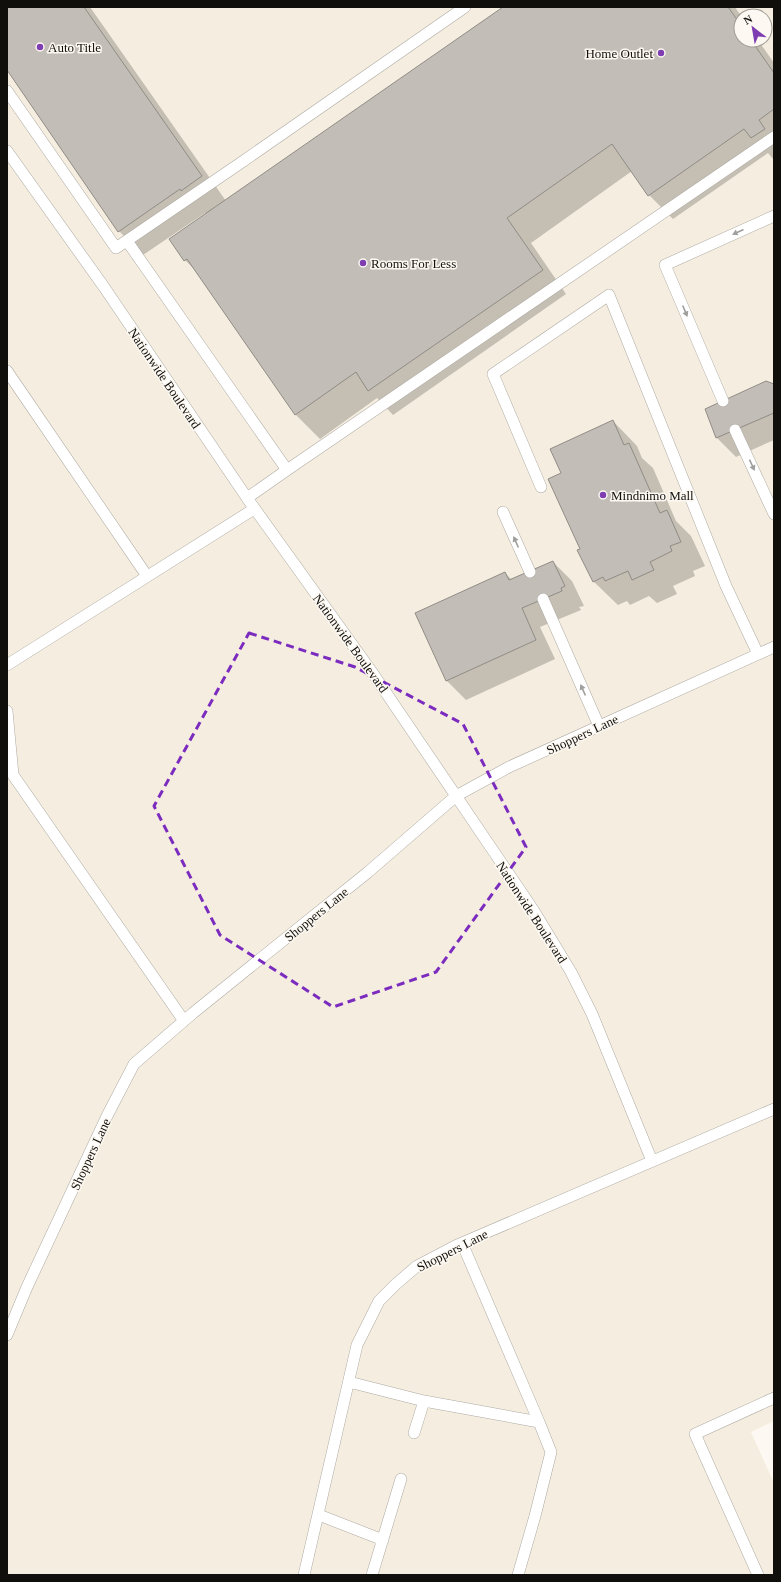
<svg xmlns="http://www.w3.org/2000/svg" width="781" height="1582" font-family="'Times New Roman',serif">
<rect width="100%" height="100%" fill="#fdf9f2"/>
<path fill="#f5eee0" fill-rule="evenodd" d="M7 7H774V1421L751 1432 774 1483V1575H7ZM741 16H765V40H741Z"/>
<path fill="#0003" d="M7 7H90L226 201 505 7H735L741 16V40H758L774 63V160L768 153 673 219 649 195 632 171 531 243 566 294 393 415 377 398 320 439 296 415 197 272 185 260 207 214 205 213 143 255 119 231 7 68Z
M774 386V440L736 457 717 438 706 410Z
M613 421 637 446 642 458 653 468 676 521 691 536 705 566 693 571 695 576 673 586 677 594 657 603 649 596 630 605 627 601 618 605 593 581 582 550 563 474Z
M553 562 572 581 584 606 579 607 581 610 540 627 555 659 466 700 447 681 416 614 505 573 512 580Z"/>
<path fill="#c2beb7" stroke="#908c86" d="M7 7H84L202 176 181 191 180 189 118 232 7 70Z
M503 7H728L741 25V40H751L774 73V109L759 120 765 129 751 138 744 129 648 196 612 144 507 218 543 270 368 391 356 372 295 415 187 259 184 261 169 239Z
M766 381 774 384V413L716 438 705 409Z
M613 420 624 445 629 443 660 513 667 510 681 542 670 546 672 551 650 562 654 570 632 580 628 571 605 581 603 577 593 582 577 550 580 549 548 479 561 473 550 449Z
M553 561 565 586 561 588 562 591 522 608 536 640 446 681 415 613 505 572 509 580Z"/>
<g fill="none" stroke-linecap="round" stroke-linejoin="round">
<g stroke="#aeaaa3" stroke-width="12">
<path id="service" d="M7 91 116 248 242 162 465 7
M7 151 104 287 247 498 374 675 534 911 571 972 592 1014 652 1161
M127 241 287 470 247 498
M7 371 147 576
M723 401 665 265 774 216
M735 430 774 514
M287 470 774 137
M541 487 493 374 609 295 726 586 758 654
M503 512 530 572
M543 599 599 726
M7 665 254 509
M7 711 13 775 184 1021
M7 1335 27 1287 107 1116 134 1064 193 1013 367 873 456 796 509 767 774 647
M349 1382 424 1401 414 1433
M424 1401 539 1422 462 1243
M319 1515 383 1540
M304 1575 357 1345 379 1301 396 1284 417 1266 455 1246 774 1109
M372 1575 401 1479
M518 1575 535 1516 551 1452 539 1422
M758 1575 695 1434 774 1398"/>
</g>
<use href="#service" stroke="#fff" stroke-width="11"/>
</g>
<defs><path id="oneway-solid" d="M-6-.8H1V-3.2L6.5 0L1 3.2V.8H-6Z"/></defs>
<g fill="#9f9f9e">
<use href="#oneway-solid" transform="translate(738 232) rotate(156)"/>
<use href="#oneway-solid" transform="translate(685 311) rotate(67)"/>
<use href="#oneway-solid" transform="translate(752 465) rotate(65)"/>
<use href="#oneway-solid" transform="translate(516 542) rotate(-114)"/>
<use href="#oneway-solid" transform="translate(583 690) rotate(-114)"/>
</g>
<path fill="none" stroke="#7b2cbf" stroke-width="3" stroke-dasharray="8 5" stroke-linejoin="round" d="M249 633 355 667 463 724 526 847 436 972 333 1007 220 935 154 806Z"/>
<g fill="#7e3db1" stroke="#fdf9f2" stroke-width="1.5">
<circle cx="40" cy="47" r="4"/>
<circle cx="661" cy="53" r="4"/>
<circle cx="363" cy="263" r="4"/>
<circle cx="603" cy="495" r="4"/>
</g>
<g text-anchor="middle" stroke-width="3" stroke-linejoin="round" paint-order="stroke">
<g font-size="13" fill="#100f0c" stroke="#fdf9f2" text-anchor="start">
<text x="48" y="52">Auto Title</text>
<text x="653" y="58" text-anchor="end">Home Outlet</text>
<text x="371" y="268">Rooms For Less</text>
<text x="611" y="500">Mindnimo Mall</text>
</g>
<g font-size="13" fill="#100f0c" stroke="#fdf9f2">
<text transform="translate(165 378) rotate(56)" y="5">Nationwide Boulevard</text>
<text transform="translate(351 643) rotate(54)" y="5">Nationwide Boulevard</text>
<text transform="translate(582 734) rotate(-25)" y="5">Shoppers Lane</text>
<text transform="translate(532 912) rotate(57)" y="5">Nationwide Boulevard</text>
<text transform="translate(316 914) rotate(-39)" y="5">Shoppers Lane</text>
<text transform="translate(90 1154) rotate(-65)" y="5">Shoppers Lane</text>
<text transform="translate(452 1250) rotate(-27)" y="5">Shoppers Lane</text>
</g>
</g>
<rect width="781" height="1582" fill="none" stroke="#100f0c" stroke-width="16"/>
<g transform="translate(753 28) rotate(329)"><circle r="19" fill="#fdf9f2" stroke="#9e9b96"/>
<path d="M0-3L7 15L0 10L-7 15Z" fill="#7e3db1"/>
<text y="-6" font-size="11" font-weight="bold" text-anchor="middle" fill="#100f0c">N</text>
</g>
</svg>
